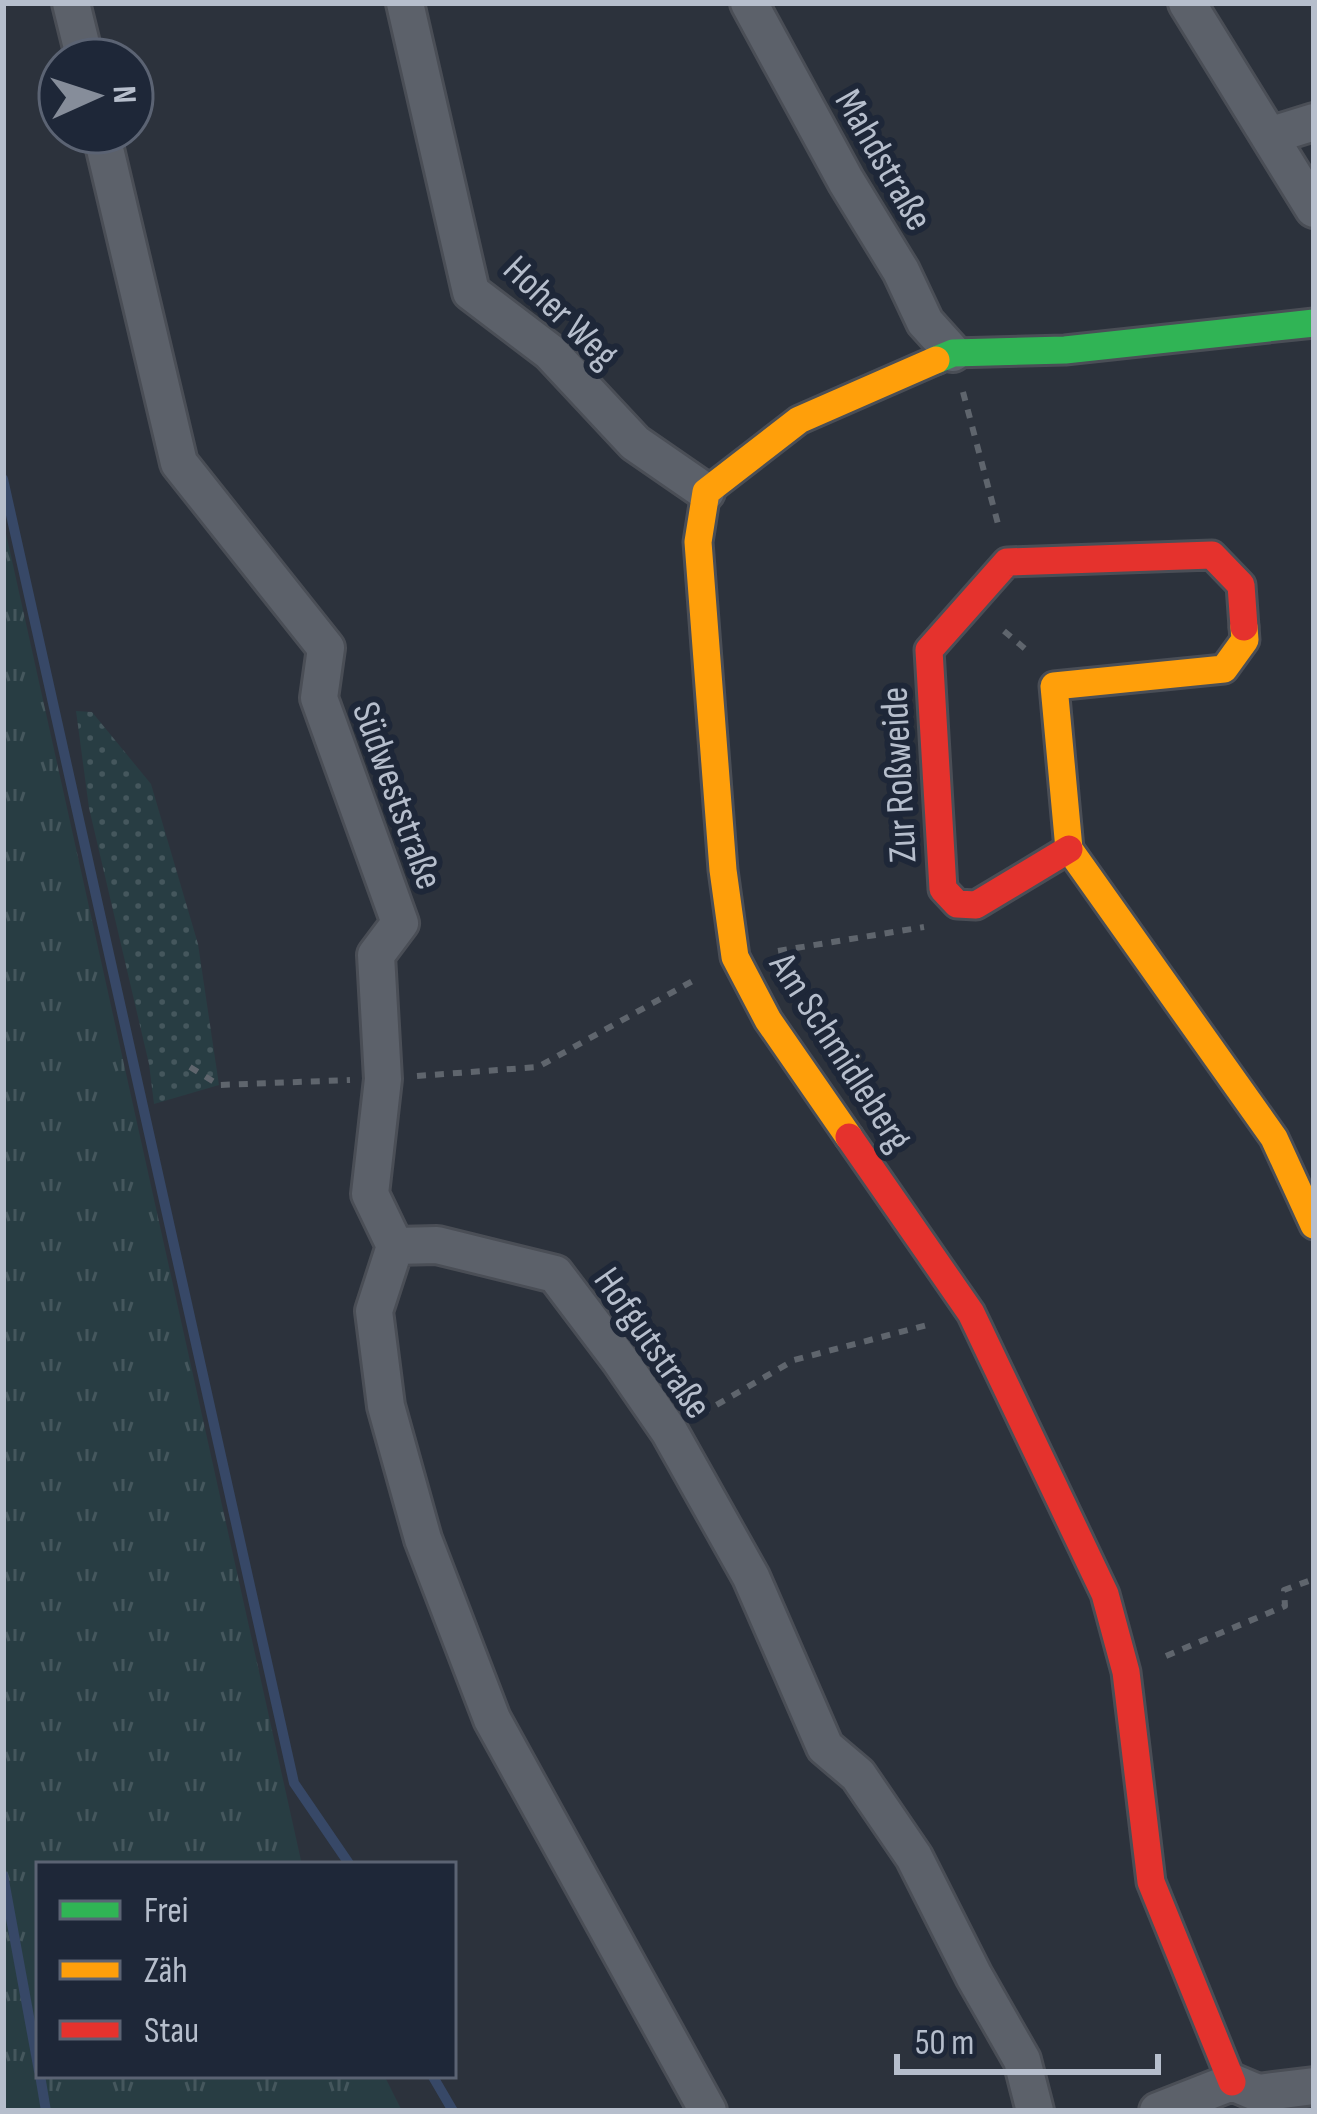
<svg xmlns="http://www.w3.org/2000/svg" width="1317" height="2114" font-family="'Sofia Sans Condensed',sans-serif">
<defs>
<pattern id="grass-tufts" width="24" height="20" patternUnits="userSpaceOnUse" patternTransform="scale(3)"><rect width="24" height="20" fill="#283d43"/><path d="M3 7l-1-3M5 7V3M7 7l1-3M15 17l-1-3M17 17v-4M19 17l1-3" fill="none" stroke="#45575d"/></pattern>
<pattern id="park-dots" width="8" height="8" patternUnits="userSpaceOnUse" patternTransform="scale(3)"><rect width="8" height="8" fill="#283d43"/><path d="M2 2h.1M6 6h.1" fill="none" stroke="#45575d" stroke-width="1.8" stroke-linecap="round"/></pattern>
</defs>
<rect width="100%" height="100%" fill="#2c323c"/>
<path fill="url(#grass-tufts)" d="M3 520 302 1865H39V2075H384L402 2111H3Z"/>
<path fill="url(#park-dots)" d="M76 711 92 712 151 784 198 944 219 1085 154 1104 149 1064 89 808Z"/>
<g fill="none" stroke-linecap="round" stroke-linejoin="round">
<path stroke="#374867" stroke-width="10" d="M3 479 294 1783 350 1865
M3 1875 39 2071
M40 2075 46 2111
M432 2075 453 2111"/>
<g stroke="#4a4e56" stroke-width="42">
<path id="street" d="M71 3 85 60
M405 3 471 292 550 352 635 443 706 492
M749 3 846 181 901 271 925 322 953 353
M1187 3 1314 209
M101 132 179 463 326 648 319 698 400 923 376 955 383 1079 370 1194 395 1246
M1269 136 1314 122
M395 1246 437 1245 555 1274 620 1360 669 1431 751 1577 825 1747 858 1775 914 1857 974 1976 1022 2060 1035 2111
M395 1246 374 1311 386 1406 423 1539 492 1719 708 2111
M1158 2111 1232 2082 1258 2093 1314 2086"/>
</g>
<g stroke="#4a4e56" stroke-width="33">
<path id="fast" d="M936 360 953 353 1065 350 1314 323"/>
</g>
<g stroke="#4a4e56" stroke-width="33">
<path id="slow" d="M1244 627 1245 640 1224 669 1054 686 1069 849 1274 1138 1314 1225
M849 1137 768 1020 735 957 723 870 698 542 706 492 799 420 936 360"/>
</g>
<g stroke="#4a4e56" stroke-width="33">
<path id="jam" d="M1069 849 976 905 957 904 943 889 929 650 1007 562 1212 555 1241 585 1244 627
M849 1137 971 1313 1105 1594 1126 1672 1151 1882 1232 2082"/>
</g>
<path stroke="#5f656d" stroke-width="6" stroke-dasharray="9 9" stroke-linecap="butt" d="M963 392 998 524
M1004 631 1030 653
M778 951 924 927
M190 1067 219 1085 350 1080
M417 1076 538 1067 698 978
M701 1414 794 1360 927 1325
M1166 1656 1285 1606 1284 1590 1314 1579"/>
<use href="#street" stroke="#5c616a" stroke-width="36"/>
<use href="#fast" stroke="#30b455" stroke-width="27"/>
<use href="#slow" stroke="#ff9f0a" stroke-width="27"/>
<use href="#jam" stroke="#e5322d" stroke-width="27"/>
</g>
<g text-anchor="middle" stroke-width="12" stroke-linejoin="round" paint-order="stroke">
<g font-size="39" fill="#b6becc" stroke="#1e2738">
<text transform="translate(885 159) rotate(60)" y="14">Mahdstraße</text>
<text transform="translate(562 311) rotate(44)" y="14">Hoher Weg</text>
<text transform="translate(897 775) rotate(-93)" y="14">Zur Roßweide</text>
<text transform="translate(399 795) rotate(70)" y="14">Südweststraße</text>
<text transform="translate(842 1051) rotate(57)" y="14">Am Schmidleberg</text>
<text transform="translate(654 1342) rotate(55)" y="14">Hofgutstraße</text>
</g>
</g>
<rect width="1317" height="2114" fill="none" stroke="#b6becc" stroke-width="12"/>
<rect x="36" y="1862" width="420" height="216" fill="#1e2738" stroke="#5b6373" stroke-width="3"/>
<rect x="60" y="1901" width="60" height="18" fill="#30b455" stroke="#5b6373" stroke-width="3"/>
<text x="144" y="1922" font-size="36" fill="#b6becc">Frei</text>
<rect x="60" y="1961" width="60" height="18" fill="#ff9f0a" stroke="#5b6373" stroke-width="3"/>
<text x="144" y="1982" font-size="36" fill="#b6becc">Zäh</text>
<rect x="60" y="2021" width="60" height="18" fill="#e5322d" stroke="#5b6373" stroke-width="3"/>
<text x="144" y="2042" font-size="36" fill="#b6becc">Stau</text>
<g transform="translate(96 96) rotate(87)"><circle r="57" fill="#1e2738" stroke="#5b6373" stroke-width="3"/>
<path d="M0-9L21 45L0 30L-21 45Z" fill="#868d9a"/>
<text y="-18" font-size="33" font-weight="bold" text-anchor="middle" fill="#b6becc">N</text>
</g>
<path d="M897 2054v18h261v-18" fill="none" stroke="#b6becc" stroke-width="6"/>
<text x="915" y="2054" font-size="36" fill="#b6becc" stroke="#1e2738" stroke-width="9" paint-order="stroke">50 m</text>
</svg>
